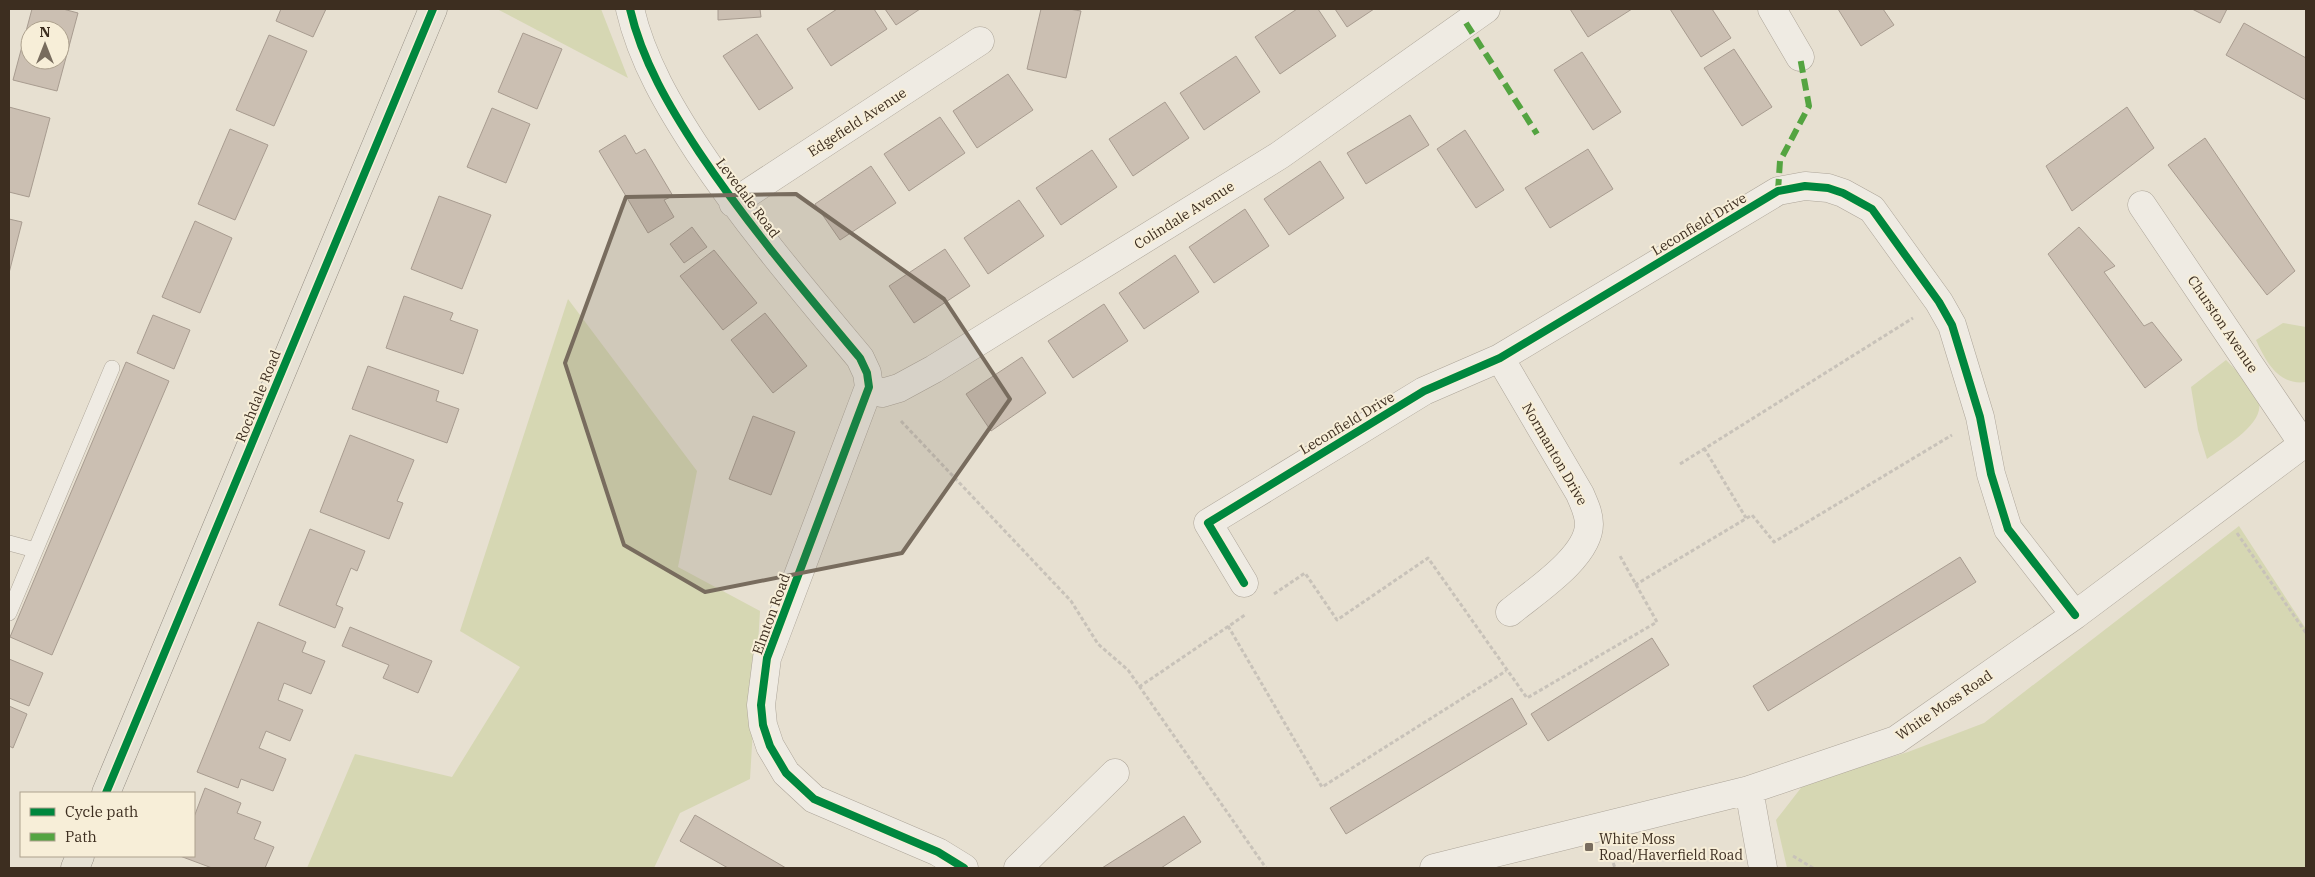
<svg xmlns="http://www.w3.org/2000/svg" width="2315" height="877" font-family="'IBM Plex Serif',serif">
<rect width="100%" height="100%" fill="#e7e0d1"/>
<path fill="#d6d7b3" d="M497 9H601L628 78Z
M568 299 697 471 678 567 760 611 750 779 680 813 654 868H307L355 754 452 777 520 667 460 631Z
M2283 323 2306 327V382C2279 386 2266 362 2256 340Z
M2226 360C2235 369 2257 390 2259 402 2264 425 2223 447 2207 459L2198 430 2191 387Z
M2239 526 2306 629V868H1787L1776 820 1804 784 1908 752 1984 723Z"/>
<path fill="#cbbfb2" stroke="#a89c90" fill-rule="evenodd" d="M32 9H63L78 13 57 91 13 80ZM30 30H60V60H30Z
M281 9H326L313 37 276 21Z
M718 9H760L761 17 718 20Z
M837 9H874L887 29 831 66 807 29Z
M885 9H920L896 25Z
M1041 9H1069L1081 11 1066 78 1027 69Z
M1297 9H1318L1336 36 1280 74 1255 37Z
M1335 9H1374L1347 27Z
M1570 9H1632L1588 37Z
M1670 9H1712L1731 38 1701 57Z
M1838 9H1883L1894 25 1861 46Z
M2192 9H2227L2220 23Z
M2244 23 2306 58V100L2226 55Z
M523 33 562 49 537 109 498 92Z
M757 34 793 88 759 110 723 56Z
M269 35 307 51 274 126 236 110Z
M1734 49 1772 107 1742 126 1704 68Z
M1582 52 1621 112 1593 130 1554 70Z
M1236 56 1260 92 1204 130 1180 93Z
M1008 74 1033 110 977 148 953 111Z
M1165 102 1189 138 1133 176 1109 139Z
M9 107 50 118 29 197 9 192Z
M2127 107 2154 148 2072 211 2046 166Z
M492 108 530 124 506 183 467 167Z
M1410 115 1429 145 1366 184 1347 153Z
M940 117 965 153 909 191 884 154Z
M230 129 268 145 235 220 198 204Z
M1465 130 1504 190 1476 208 1437 149Z
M625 135 636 154 645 149 673 196 664 200 674 217 648 233 599 151Z
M2205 138 2295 271 2267 295 2168 165Z
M1588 149 1613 189 1550 228 1525 188Z
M1092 150 1117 187 1061 225 1036 188Z
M1320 161 1344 198 1289 235 1264 199Z
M871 166 896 203 840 240 815 204Z
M439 196 491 215 462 289 411 269Z
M1019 200 1044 236 988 274 964 238Z
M1245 209 1269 246 1214 283 1189 247Z
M9 219 22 222 9 273Z
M195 221 232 238 200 313 162 297Z
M692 227 707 247 684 263 670 244Z
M2079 227 2115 266 2104 272 2144 326 2152 322 2182 360 2145 388 2048 254Z
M945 249 970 286 914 323 889 286Z
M714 250 757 303 723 330 680 276Z
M1175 255 1199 292 1144 329 1119 293Z
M404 296 453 313 450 320 478 330 463 374 386 348Z
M1104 304 1128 341 1073 378 1048 341Z
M765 313 807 366 773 393 731 340Z
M153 315 190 330 174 369 137 353Z
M1022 357 1046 393 991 431 966 394Z
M126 362 169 381 52 655 10 637Z
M368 366 439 391 436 401 459 409 447 443 352 409Z
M753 416 795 432 771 495 729 479Z
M350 435 414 460 397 501 403 503 389 539 320 512Z
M310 529 365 551 357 571 351 568 336 605 343 608 335 628 279 605Z
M1960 557 1976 582 1768 711 1753 686Z
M258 622 306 642 302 652 325 661 311 694 284 683 278 700 303 710 290 741 266 731 259 748 286 759 273 791 241 779 238 788 197 772Z
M350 627 432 661 418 693 383 678 389 665 342 646Z
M1652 638 1669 665 1548 741 1531 714Z
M9 659 43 673 29 706 9 698Z
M1512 698 1527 724 1346 834 1330 808Z
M9 706 27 714 13 748 9 746Z
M205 788 241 803 237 813 261 822 254 839 274 847 265 868H212L180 856H194V817Z
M695 815 786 868H728L680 841Z
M1184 816 1201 842 1161 868H1102Z"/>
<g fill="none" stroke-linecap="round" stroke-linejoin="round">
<g stroke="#ada599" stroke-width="16">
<path id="service" d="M9 543 35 550
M9 613 112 368"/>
</g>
<g stroke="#ada599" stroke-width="29">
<path id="minor" d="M630 9C642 61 670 108 699 152 747 224 804 291 860 358L867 373 869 387 767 658 761 705 763 725 770 746 786 773 814 799 938 852 964 868
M1772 9 1800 57
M733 203 980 41
M2142 205 2303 444
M1500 358 1580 494C1584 504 1589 513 1589 524 1589 557 1534 592 1510 612
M869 387 882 393 899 388 934 369 1280 155 1486 9
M1244 583 1208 523 1424 391 1500 358 1778 191 1805 186 1828 188 1843 193 1872 209 1939 302 1952 325 1980 417 1991 474 2008 529 2075 615
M1749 790 1763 868
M1018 868 1115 773
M1434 868 1749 790 1896 740 2075 615 2306 442"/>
</g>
<g stroke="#928b80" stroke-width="29">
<path id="primary" d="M106 793 433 9
M75 868 80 856"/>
</g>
<path stroke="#c8c2b9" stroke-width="3" stroke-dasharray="4 2.5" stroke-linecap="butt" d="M901 421 1071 601 1098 644 1128 670 1266 868
M1704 448 1746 518
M1680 464 1913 318
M2237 533 2306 633
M1635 585 1752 515 1774 542 1952 435
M1274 594 1305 573 1337 620 1428 558 1527 698 1657 622 1620 556
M1228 626 1322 787 1506 671
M1139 687 1245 615
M1793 856 1813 868
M1611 857 1615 868"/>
<use href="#service" stroke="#efebe3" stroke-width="15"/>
<use href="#minor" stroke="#efebe3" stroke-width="28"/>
<use href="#primary" stroke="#e6e1d4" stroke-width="28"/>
<path stroke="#54a441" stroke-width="6" stroke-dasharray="12 6" stroke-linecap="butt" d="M1466 23 1537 134
M1778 191 1780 161 1809 106 1800 57"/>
<g stroke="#f7eed8" stroke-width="11">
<path id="cycleway" d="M630 9C642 61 670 108 699 152 747 224 804 291 860 358L867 373 869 387 767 658 761 705 763 725 770 746 786 773 814 799 938 852 964 868
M1244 583 1208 523 1424 391 1500 358 1778 191 1805 186 1828 188 1843 193 1872 209 1939 302 1952 325 1980 417 1991 474 2008 529 2075 615
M106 793 433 9"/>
</g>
<use href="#cycleway" stroke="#00873e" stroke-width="8"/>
</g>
<path fill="#786c5e" fill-opacity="0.2" stroke="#786c5e" stroke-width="4" stroke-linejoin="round" d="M796 194 944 299 1010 399 902 553 705 592 624 545 565 363 626 197Z"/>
<rect fill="#786c5e" stroke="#f7eed8" stroke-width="2" x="1584" y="842" width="10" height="10" rx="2.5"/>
<g text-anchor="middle" stroke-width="4" stroke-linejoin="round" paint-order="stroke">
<g font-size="14" fill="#3d2e20" stroke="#f7eed8">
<text transform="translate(857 122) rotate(-33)" y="5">Edgefield Avenue</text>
<text transform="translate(748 198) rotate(53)" y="5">Levedale Road</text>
<text transform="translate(1184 215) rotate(-32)" y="5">Colindale Avenue</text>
<text transform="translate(1699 224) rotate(-31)" y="5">Leconfield Drive</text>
<text transform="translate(2223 324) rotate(56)" y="5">Churston Avenue</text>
<text transform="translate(258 396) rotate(-68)" y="5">Rochdale Road</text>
<text transform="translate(1347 423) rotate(-31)" y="5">Leconfield Drive</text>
<text transform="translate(1555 454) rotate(60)" y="5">Normanton Drive</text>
<text transform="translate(771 614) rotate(-70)" y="5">Elmton Road</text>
<text transform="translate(1944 705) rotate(-34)" y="5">White Moss Road</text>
</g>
<g font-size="14" fill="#3d2e20" stroke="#f7eed8" text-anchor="start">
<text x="1599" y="844">White Moss<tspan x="1599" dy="16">Road/Haverfield Road</tspan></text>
</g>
</g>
<rect width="2315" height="877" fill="none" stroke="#3d2e20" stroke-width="20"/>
<rect x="20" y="792" width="175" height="65" fill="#f7eed8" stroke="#ada18e"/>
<rect x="30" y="808" width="25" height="8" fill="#00873e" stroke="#ada18e"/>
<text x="65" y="817" font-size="15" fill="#3d2e20">Cycle path</text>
<rect x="30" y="833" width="25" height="8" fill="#54a441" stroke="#ada18e"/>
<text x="65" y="842" font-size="15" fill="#3d2e20">Path</text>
<g transform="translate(45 45)"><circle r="24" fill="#f7eed8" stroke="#ada18e"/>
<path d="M0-4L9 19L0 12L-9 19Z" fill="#786c5e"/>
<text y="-8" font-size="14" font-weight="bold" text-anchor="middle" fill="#3d2e20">N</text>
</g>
</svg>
